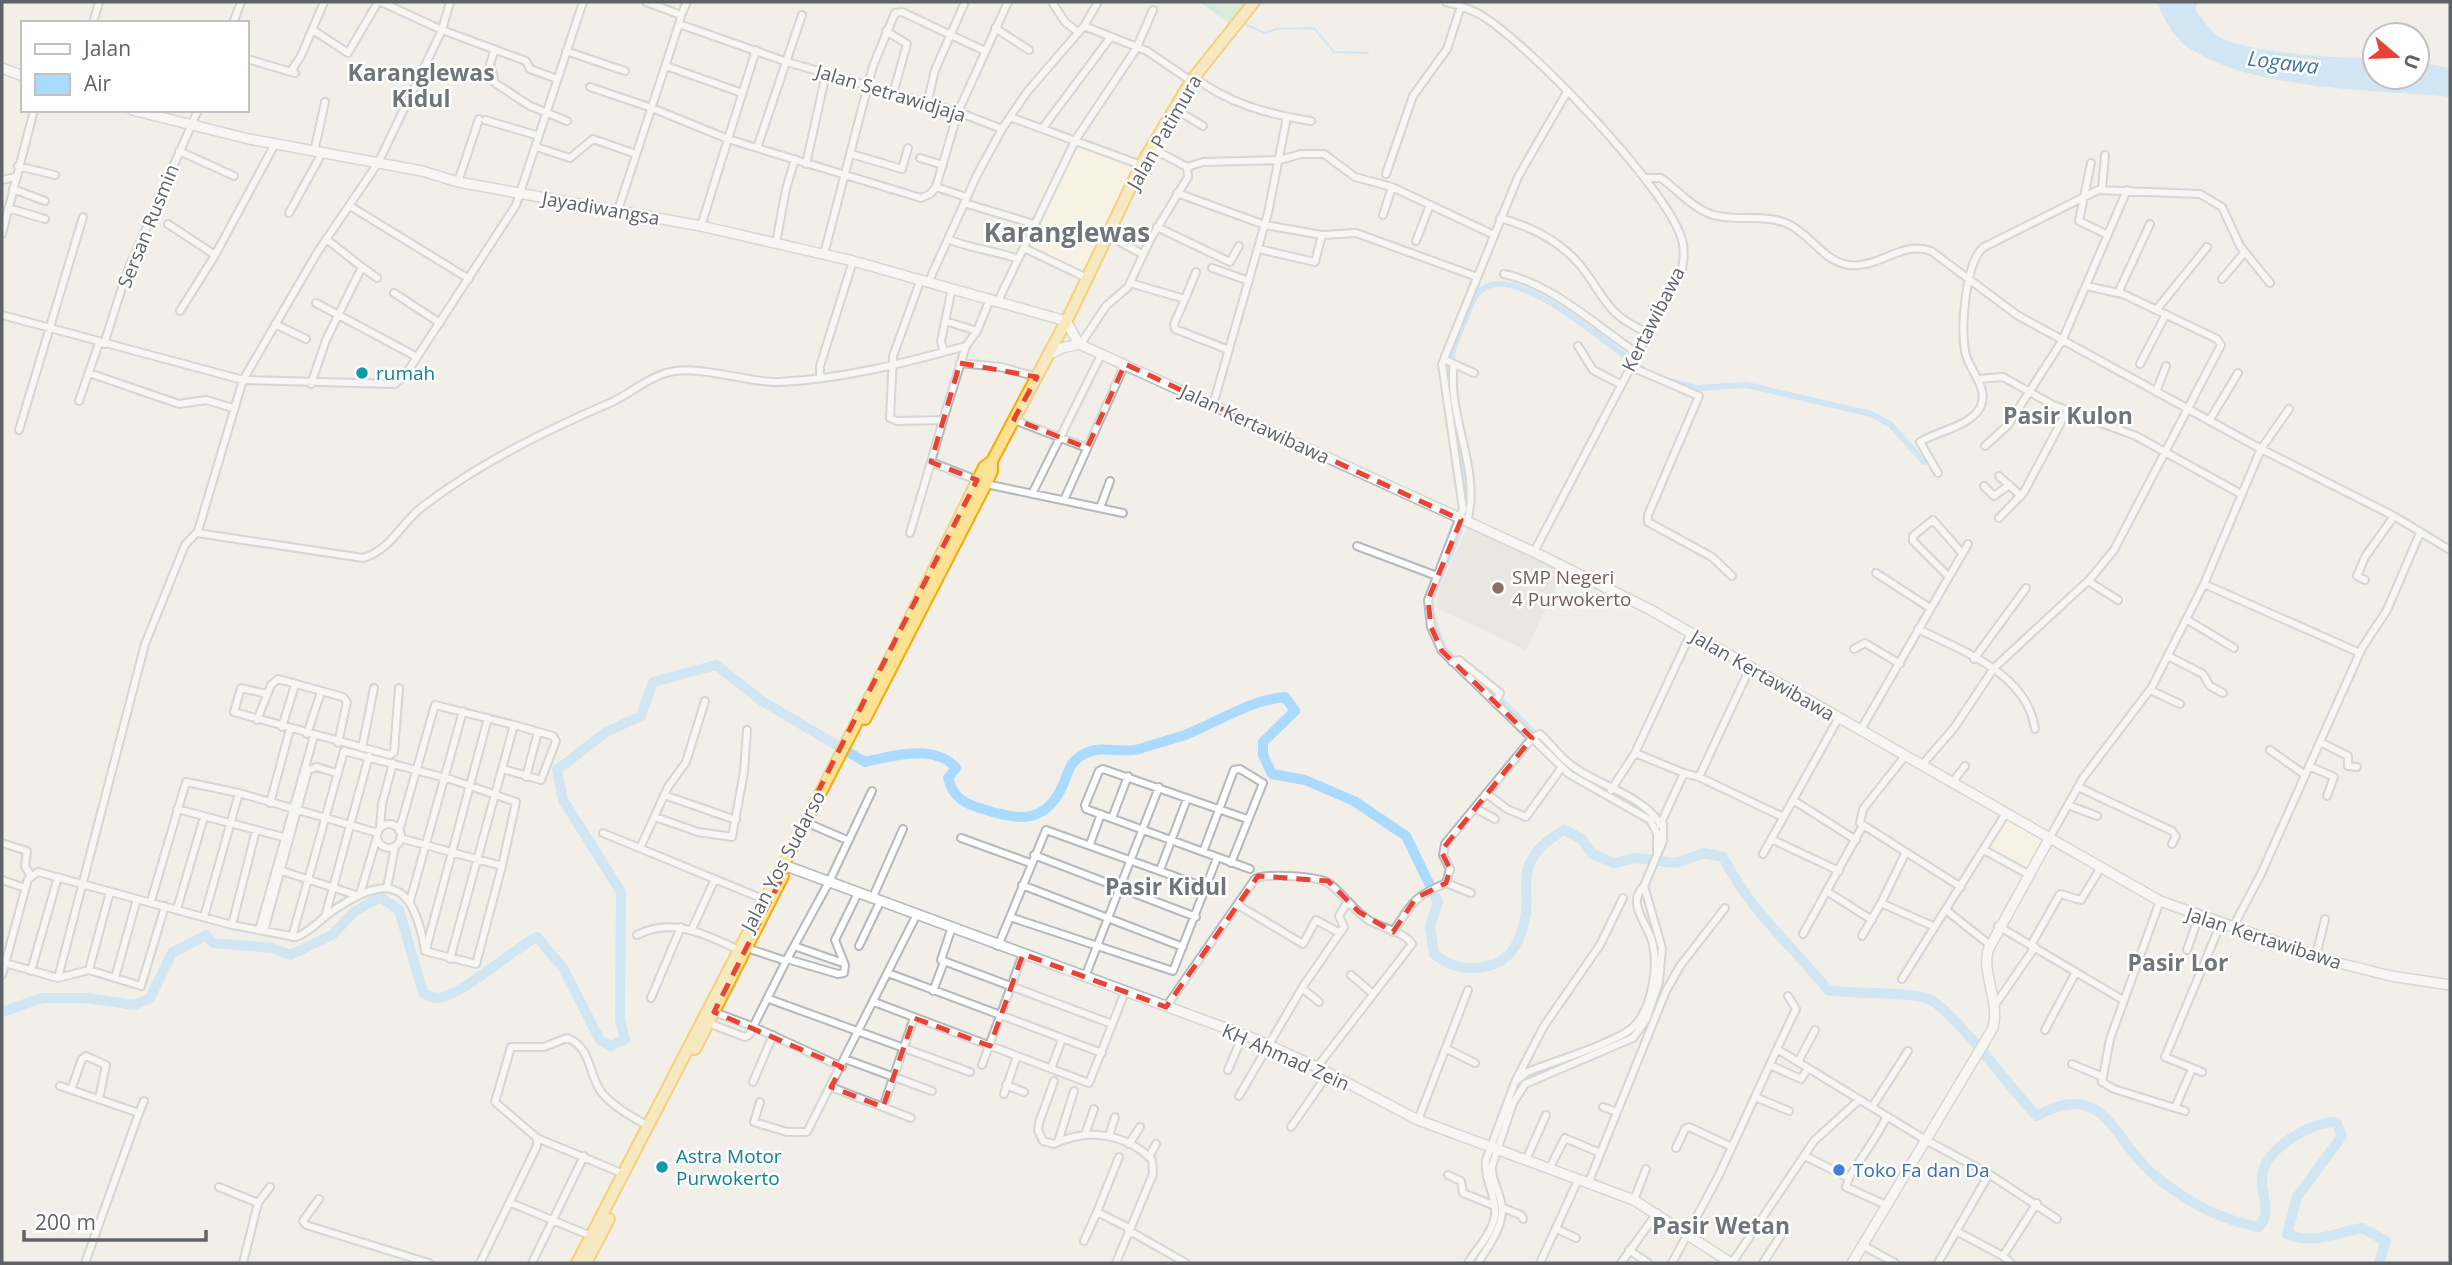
<svg xmlns="http://www.w3.org/2000/svg" width="2452" height="1265" font-family="'Open Sans',sans-serif">
<rect width="100%" height="100%" fill="#f1efe8"/>
<path fill="#fef7e0" d="M1075 144 1117 155 1141 165 1087 275 1024 248Z
M2006 818 2048 843 2027 877 1983 854Z"/>
<path fill="#e1ded6" d="M1469 524 1565 568 1526 650 1439 609 1437 605 1438 592Z"/>
<path fill="#c5e8c5" d="M1200 2H1253L1232 26Z"/>
<path fill="#aadaff" d="M2157 2H2198L2195 10C2203 19 2211 33 2221 38 2243 51 2350 62 2375 56V77H2417V62L2450 68V97C2372 89 2251 91 2186 46 2174 37 2162 16 2157 2Z"/>
<g fill="none" stroke-linecap="round" stroke-linejoin="round">
<path stroke="#aadaff" stroke-width="2" d="M1202 2 1235 21
M1244 24 1265 33 1276 29 1314 28 1334 52 1368 53"/>
<path stroke="#aadaff" stroke-width="6" d="M1670 381 1696 388 1747 385 1871 414 1890 424 1924 462
M1451 391C1446 361 1455 343 1467 315 1472 303 1475 291 1488 286 1526 270 1613 349 1644 370
M1458 433 1468 495
M1433 594 1460 531
M1431 614 1443 648 1453 657
M1465 670 1502 701 1576 774 1605 787 1655 821 1660 838
M1619 1042 1638 1027
M1509 1106C1523 1070 1553 1067 1586 1055
M1489 1169 1506 1116
M1472 1263 1480 1250"/>
<path stroke="#aadaff" stroke-width="10" d="M2 1012 42 998H87L135 1005 150 998 172 953 206 935 213 943 273 948 290 955 332 935 354 912 380 897 399 910 423 993C427 995 434 998 438 998 464 994 510 951 537 937L563 968 600 1040 611 1046 625 1039 620 1020 621 892 563 800 557 770 606 732 641 716 653 682 716 665 762 701 865 762C892 756 935 743 956 768L948 778C954 800 966 804 986 810 1015 819 1042 825 1060 791 1070 774 1065 764 1086 753 1102 745 1123 754 1139 749 1154 744 1170 740 1185 735 1218 722 1250 700 1285 697L1295 711 1263 742V755L1272 774 1305 780 1354 801 1406 836 1438 902 1430 926 1434 954C1451 967 1463 970 1484 967 1512 963 1522 939 1526 912 1528 898 1524 882 1528 869 1533 850 1549 839 1564 830L1582 839 1592 854 1614 863 1636 858 1676 863 1704 853 1723 857C1751 912 1790 943 1828 990 1860 995 1895 991 1926 998 1949 1003 2014 1094 2037 1116 2106 1077 2113 1142 2154 1175 2187 1202 2217 1219 2259 1227 2273 1211 2260 1194 2262 1176 2264 1149 2312 1121 2336 1122L2342 1136 2297 1197 2287 1234C2313 1245 2336 1233 2362 1228L2386 1241 2379 1263"/>
<g stroke="#b5b8bc" stroke-width="10">
<path id="street" d="M381 2 442 30 526 61 530 69 557 79
M646 2 681 15 679 24 787 62 958 112 1002 129 1010 117 1141 165
M1052 2 1065 22 1078 32
M1446 2C1458 5 1470 9 1481 15 1528 43 1665 186 1681 237 1685 247 1684 259 1682 269L1534 552
M681 15 687 2
M802 15 757 148 921 198 930 194 936 187 958 112 1008 2
M93 23 99 2
M233 23 241 2
M1084 26 1098 2
M995 28 1029 50
M313 30 348 53 378 2
M886 31 907 44 893 94
M495 49 490 64 495 83 530 106 567 121
M566 51 625 71
M247 59 295 73
M666 66 742 93
M291 71 301 56 324 2
M1194 77C1229 104 1268 114 1311 121
M590 87 652 108 728 139 756 50
M927 104 935 70 965 2
M1175 109 1203 126
M1010 117 1027 92 1084 26 1147 51 1191 81
M485 120 539 136
M1042 129 1110 38
M536 147 570 158 593 139 636 154
M1151 148 1187 167 1203 162 1280 160 1301 154H1324L1355 177 1392 187 1494 235
M179 151 234 176
M314 152 325 102
M851 154 902 169 908 148
M920 158 943 165
M2091 163 2079 221 2108 235
M806 164 826 74
M18 166 55 175
M1386 174 1413 96 1447 49 1461 6
M1646 178H1661C1679 191 1692 208 1713 215 1738 222 1764 213 1788 224 1811 234 1822 261 1849 265 1879 269 1902 240 1931 251L2017 315 2261 449 2289 409
M2 180 15 177
M458 182 479 119
M936 187 966 197
M13 189 45 201
M2102 189 2105 155
M1177 193 1265 225 1322 235 1356 233 1477 277
M964 203 1034 224
M350 206 469 279
M8 208 45 219
M618 210 679 24
M289 213 322 153
M1383 215 1392 187
M1500 218C1529 226 1560 241 1580 265 1607 299 1604 313 1648 333
M168 224 215 255
M701 226 728 139 757 148
M1157 227 1230 262 1239 246
M2 234 34 110
M1107 235 1142 254
M948 239C970 249 994 250 1018 259
M1416 241 1430 205
M776 243 786 189 795 159
M1024 248 1087 278
M1259 249 1315 262 1322 235
M824 254 873 66 895 13 902 12 985 51
M362 267 377 278
M1212 268 1249 281
M1504 274C1554 285 1596 326 1637 353
M921 279 893 356 890 418 897 421 943 420 931 462 977 480
M2222 279 2244 253
M929 281 977 175 1002 129
M1130 283 1185 299 1196 272
M394 293 440 323
M2118 293 2150 224
M1185 299 1174 324 1175 329 1229 350
M998 301 1076 139 1136 49 1153 10
M316 303 417 357
M2157 309 2207 247
M180 311 214 257 275 144
M2 315 243 380 395 384 406 374 516 205 583 2
M945 321 977 331
M275 324 306 339
M104 344 127 272 198 110
M1080 345 1106 306 1128 287 1150 240 1188 177 1187 167
M1578 346 1593 370 1620 384
M944 352 941 341 952 288
M1444 359 1454 364C1446 415 1482 469 1467 522
M960 363 1001 367 1037 377
M1454 364 1474 373
M2140 364 2166 314
M1629 366 1699 396 1648 515V522L1712 557 1732 576
M89 373 179 404 206 400 233 408
M820 378V366L853 261
M1978 379 2003 377 2053 405 2136 436 2241 494
M311 384 326 340 362 267 326 239
M2156 392 2166 366
M79 401 99 343
M1213 405 1268 213 1287 117
M943 420 966 346 977 331 990 299
M1014 420 1087 448
M2209 421 2238 373
M19 430 83 217
M1985 446 2008 425 2062 341 2127 190
M1938 473 1920 442C1936 432 1965 427 1977 412 1994 391 1968 371 1965 351 1961 327 1965 262 1984 247L2098 190 2200 194 2222 207 2240 246 2270 283
M1999 476 2021 496
M986 484 1123 513
M1984 486 1994 496 2009 485
M1032 494 1101 355
M1064 500 1125 364
M1100 508 1110 481
M1999 518 2024 492 2067 411
M197 533 363 558C391 550 401 523 422 507 481 462 545 431 612 402 629 394 645 380 663 374 696 362 744 383 779 382 844 379 904 363 966 346
M910 533 931 462
M1357 546 1437 576
M1876 573 1930 608
M1948 576 1913 541V536L1933 520 1962 553
M2365 580 2357 576 2365 557 2394 516
M2088 581 2118 600
M2204 584 2360 653
M2186 619 2234 648
M1918 629C1962 651 2027 673 2035 729
M1854 649 1865 643 1900 664
M2168 656 2203 674 2210 686 2223 693
M1974 659 2026 588
M1452 662 1459 660 1500 693 1495 703
M2150 690 2180 704
M267 694 241 688 234 712 390 755 394 752 399 688
M257 720 271 685 278 679 343 697 347 702 338 743
M282 727 295 685
M1860 731 1968 544
M307 734 321 692
M2320 742 2348 756V766L2357 767
M362 748 374 688
M2270 750 2305 775
M1635 753 1684 773
M1905 756 1863 809 1860 823 1961 887
M1922 765 1954 728 1994 668 2090 579 2114 550 2221 345 2217 339 2123 294 2086 286
M2309 766 2334 777 2327 796
M503 769 541 780 556 741 553 736 514 725
M526 777 538 732
M1699 777 1783 817
M1952 783 1965 766
M2078 787 2172 831 2176 836 2172 844
M1611 790 1635 753 1691 633
M1487 794 1507 809 1526 817 1562 767
M664 795 736 820
M1793 800 1856 840
M270 803 290 729
M2068 805 2097 816
M1475 808 1495 819
M177 809 287 838
M655 817 698 832 732 837 744 772 747 730
M1112 818 1128 776
M1247 819 1103 769 1099 771 1085 805 1086 809 1250 869
M810 824 847 840
M377 836a12 12 0 1 1 24 0a12 12 0 1 1-24 0Z
M1660 825 1684 773 1699 777 1750 668
M380 828 382 804 393 763
M399 831 435 705 514 725 450 959
M603 833 763 899
M961 838 1030 863
M1771 839 1839 871
M2049 839 2083 778 2152 687 2204 584 2261 449 2394 516 2450 550
M2 843 27 851 25 866 30 875
M1090 844 1101 814
M640 848 668 787 686 762 705 701
M1984 850 2028 874
M1657 851V833L1650 820 1569 774 1532 738 1540 734C1550 743 1559 756 1571 765 1598 786 1642 794 1661 825
M1203 852 1234 770 1240 769 1263 783 1231 863
M1763 854 1838 719
M1034 855 1196 917
M1160 870 1187 799
M282 871 356 895
M2 880 25 888
M1446 883 1471 893
M1022 885 1183 947
M387 888 395 846
M1828 892 1872 920
M360 894 377 837
M872 899 903 829
M151 901 186 782 239 793 378 833
M410 901 463 711
M2160 901 2110 1039 2102 1082 2114 1089 2185 1111
M1881 903 1906 852
M1238 905 1303 944 1316 920 1340 933
M177 909 204 817
M1946 910 1990 945
M204 917 239 793
M325 917 369 756
M1010 917 1173 971 1217 858
M232 925 256 830
M1998 926 2123 1000
M952 927 941 960 1112 1024
M2233 927 2261 874 2362 648 2387 610 2420 533
M692 929 715 879
M259 930 314 736
M264 931 308 770 317 767 336 773
M1393 932C1412 903 1413 897 1446 883L1450 869 1443 855 1445 844 1532 738 1442 651 1431 627 1428 600 1463 509 1442 364 1518 177 1567 92
M1803 934 1862 827
M637 935C673 917 704 934 737 949
M1862 936 1881 903 1935 927
M292 937 344 751 453 780 516 802 502 866
M2031 945 2060 894 2081 900 2100 869
M794 946 843 963
M859 946 880 902
M998 946 1046 830 1207 888
M747 948 786 961 829 882 872 791
M426 949 488 718
M2187 950 2199 916
M2316 956 2325 919
M787 959 838 974 844 973 845 965 835 940 858 893
M5 963 58 978 89 970 141 986 165 906
M89 970 110 892
M31 971 58 877
M888 973 1102 1053
M2 975 28 879 38 872 232 925 296 937C308 933 317 923 327 915 385 873 413 877 425 951L476 964 502 866 400 838
M1351 975 1373 994
M1085 977 1159 787
M58 978 145 644 185 545 198 531 243 380 317 253 378 163 442 30 450 2
M115 978 137 899
M1902 979 2006 813
M1302 988 1344 927 1339 916 1348 901
M933 991 944 962
M651 998 681 927
M769 999 970 1072
M874 1002 1089 1083 1125 992
M1995 1005 2035 947
M1166 1007 1255 879C1266 873 1320 876 1330 884 1344 895 1354 911 1370 921 1382 928 1405 932 1412 944L1317 1067
M714 1012 754 1027 842 1067
M708 1023 745 1037 749 1035 786 961
M2045 1030 2076 972
M1447 1049 1475 1063
M1777 1049 1796 1009 1788 996
M845 1059 932 1091
M1798 1062 1815 1030
M2072 1064 2103 1077
M982 1065 1023 954
M1770 1065 1801 1079 1808 1068
M1051 1069 1062 1039
M1228 1070 1243 1035
M2202 1072 2165 1057 2221 923
M1516 1080 1544 1026 1600 945 1623 898
M1054 1081 1039 1123 1038 1130 1043 1141 1054 1144C1087 1128 1126 1133 1152 1160L1153 1174 1116 1263
M753 1082 773 1035
M1006 1085 1024 1092
M60 1086 139 1113 144 1101
M831 1087 911 1118
M71 1090 82 1059 86 1056 106 1065 99 1099
M1004 1094 1017 1056
M1239 1096 1302 988 1319 1002
M1755 1097 1789 1111
M760 1102 754 1122 787 1132H807L916 916
M883 1107 914 1018
M1603 1107 1617 1112
M1872 1107 1908 1051
M2175 1108 2192 1069
M1418 1120 1468 990
M1291 1127 1328 1074
M1085 1135 1094 1109
M1109 1136 1115 1117
M537 1138 624 1174
M1058 1142 1074 1091
M1129 1144 1140 1127
M1676 1148 1685 1129 1689 1127 1732 1147
M1805 1156 1849 1178 1846 1187 1886 1205
M1119 1157 1097 1212 1129 1228
M1149 1157 1156 1144
M1526 1160 1546 1115
M1549 1169 1565 1138 1600 1153
M1448 1175 1461 1181 1463 1193 1495 1206
M1849 1178C1862 1156 1876 1139 1887 1116
M1588 1184 1666 991 1680 966 1725 908
M219 1187 258 1203
M319 1199 303 1221 306 1225 429 1263
M1634 1200 1646 1169
M511 1203 591 1236
M1503 1208 1521 1215 1523 1219
M1557 1229 1576 1238
M1128 1230 1186 1263
M1956 1231 2003 1256
M1084 1241 1097 1212
M1862 1245 1895 1263
M1629 1250 1648 1263
M85 1263 139 1113
M243 1263 258 1203 270 1187
M480 1263 537 1146V1138L495 1102 511 1047H544L567 1038C592 1047 588 1075 602 1093 614 1107 632 1117 648 1126
M532 1263 584 1156
M1468 1263C1477 1248 1497 1228 1495 1209 1494 1191 1484 1179 1486 1160L1515 1082 1527 1072C1550 1063 1617 1042 1632 1028 1652 1011 1659 965 1652 941 1647 923 1626 903 1644 886
M1478 1263C1490 1244 1508 1221 1500 1198 1497 1187 1491 1178 1492 1166L1513 1103 1525 1084 1633 1038 1646 1020 1659 982 1662 948 1644 886 1663 841V824
M1540 1263 1578 1180
M1621 1263 1657 1213
M1672 1263 1719 1175 1777 1049 1924 1139 1989 1174 2057 1219
M1732 1263 1814 1141 1859 1100
M1763 1263 1785 1229
M1938 1263 1989 1174
M2011 1263 2003 1256 2037 1203"/>
</g>
<g stroke="#b6babf" stroke-width="12">
<path id="secondary" d="M2 68 23 76
M132 110 249 139 422 171 458 182 701 226 853 261 1066 321 1079 344
M1079 344 1534 552 1649 609 2160 901 2331 961 2391 976 2450 985
M1048 355 1062 348 1079 344
M781 864 1255 1039 1317 1067 1418 1120 1634 1200 1731 1263
M1852 1263 1993 1028C2000 1001 1982 976 1988 950L2049 839"/>
</g>
<g stroke="#f9ab00" stroke-width="14">
<path id="highway" d="M865 719 986 484 992 471V461
M695 1049 783 876
M577 1263 898 643 984 467 992 461 1072 310 1141 165 1191 81 1254 2
M586 1263 609 1219"/>
</g>
<use href="#street" stroke="#fff" stroke-width="6"/>
<use href="#secondary" stroke="#fff" stroke-width="9"/>
<use href="#highway" stroke="#fde293" stroke-width="10"/>
</g>
<path d="M0 0H2452V1265H0ZM960 363 1037 377 1014 419 1087 448 1125 364 1461 520 1428 600 1431 627 1442 651 1532 738 1441 851 1450 869 1446 883 1416 898 1393 932 1359 912 1328 881 1258 876 1166 1007 1023 954 990 1046 914 1018 883 1107 831 1087 842 1067 714 1012 787 867 781 864 977 480 931 462Z" fill="#f1efe8" fill-opacity=".55" fill-rule="evenodd"/>
<path fill="none" stroke="#ea4335" stroke-width="5" stroke-dasharray="14 9" stroke-linejoin="round" d="M960 363 1037 377 1014 419 1087 448 1125 364 1461 520 1428 600 1431 627 1442 651 1532 738 1441 851 1450 869 1446 883 1416 898 1393 932 1359 912 1328 881 1258 876 1166 1007 1023 954 990 1046 914 1018 883 1107 831 1087 842 1067 714 1012 787 867 781 864 977 480 931 462Z"/>
<g fill="#0f9aa8" stroke="#fff" stroke-width="2.5">
<circle cx="362" cy="373" r="7"/>
<circle cx="662" cy="1167" r="7"/>
</g>
<circle fill="#8d6e63" stroke="#fff" stroke-width="2.5" cx="1498" cy="588" r="7"/>
<circle fill="#3f7fe0" stroke="#fff" stroke-width="2.5" cx="1839" cy="1170" r="7"/>
<g text-anchor="middle" stroke-width="5" stroke-linejoin="round" paint-order="stroke">
<g font-size="19" fill="#5f6368" stroke="#fff">
<text transform="translate(891 93) rotate(17)" y="7">Jalan Setrawidjaja</text>
<text transform="translate(1164 132) rotate(-60)" y="7">Jalan Patimura</text>
<text transform="translate(601 208) rotate(10)" y="7">Jayadiwangsa</text>
<text transform="translate(148 226) rotate(-68)" y="7">Sersan Rusmin</text>
<text transform="translate(1653 319) rotate(-63)" y="7">Kertawibawa</text>
<text transform="translate(1255 424) rotate(25)" y="7">Jalan Kertawibawa</text>
<text transform="translate(1763 675) rotate(30)" y="7">Jalan Kertawibawa</text>
<text transform="translate(783 861) rotate(-62)" y="7">Jalan Yos Sudarso</text>
<text transform="translate(2264 938) rotate(18)" y="7">Jalan Kertawibawa</text>
<text transform="translate(1286 1057) rotate(24)" y="7">KH Ahmad Zein</text>
</g>
<g font-size="19" fill="#0d838f" stroke="#fff" text-anchor="start">
<text x="376" y="380">rumah</text>
<text x="676" y="1163">Astra Motor<tspan x="676" dy="22">Purwokerto</tspan></text>
</g>
<g font-size="19" fill="#785e54" stroke="#fff" text-anchor="start">
<text x="1512" y="584">SMP Negeri<tspan x="1512" dy="22">4 Purwokerto</tspan></text>
</g>
<g font-size="19" fill="#366cbe" stroke="#fff" text-anchor="start">
<text x="1853" y="1177">Toko Fa dan Da</text>
</g>
<g font-size="21" font-style="italic" fill="#4174aa" stroke="#fff">
<text transform="translate(2283 63) rotate(7)" y="7">Logawa</text>
</g>
<g font-size="23" font-weight="bold" fill="#70757a" stroke="#fff">
<text x="421" y="81">Karanglewas<tspan x="421" dy="26">Kidul</tspan></text>
<text x="2068" y="424">Pasir Kulon</text>
<text x="1166" y="895">Pasir Kidul</text>
<text x="2178" y="971">Pasir Lor</text>
<text x="1721" y="1234">Pasir Wetan</text>
</g>
<g font-size="26" font-weight="bold" fill="#70757a" stroke="#fff">
<text x="1067" y="242">Karanglewas</text>
</g>
</g>
<rect width="2452" height="1265" fill="none" stroke="#5f6368" stroke-width="7"/>
<rect x="21" y="21" width="228" height="91" fill="#ffffff" stroke="#bfc1c3" stroke-width="2"/>
<rect x="35" y="44" width="35" height="10" fill="#ffffff" stroke="#bfc1c3" stroke-width="2"/>
<text x="84" y="56" font-size="21" fill="#5f6368">Jalan</text>
<rect x="35" y="74" width="35" height="21" fill="#aadaff" stroke="#bfc1c3" stroke-width="2"/>
<text x="84" y="91" font-size="21" fill="#5f6368">Air</text>
<g transform="translate(2396 56) rotate(109)"><circle r="33" fill="#ffffff" stroke="#bfc1c3" stroke-width="2"/>
<path d="M0-5L12 26L0 18L-12 26Z" fill="#ea4335"/>
<text y="-10" font-size="19" font-weight="bold" text-anchor="middle" fill="#5f6368">U</text>
</g>
<path d="M24 1230v10h182v-10" fill="none" stroke="#5f6368" stroke-width="3.5"/>
<text x="35" y="1230" font-size="21" fill="#5f6368" stroke="#ffffff" stroke-width="5" paint-order="stroke">200 m</text>
</svg>
